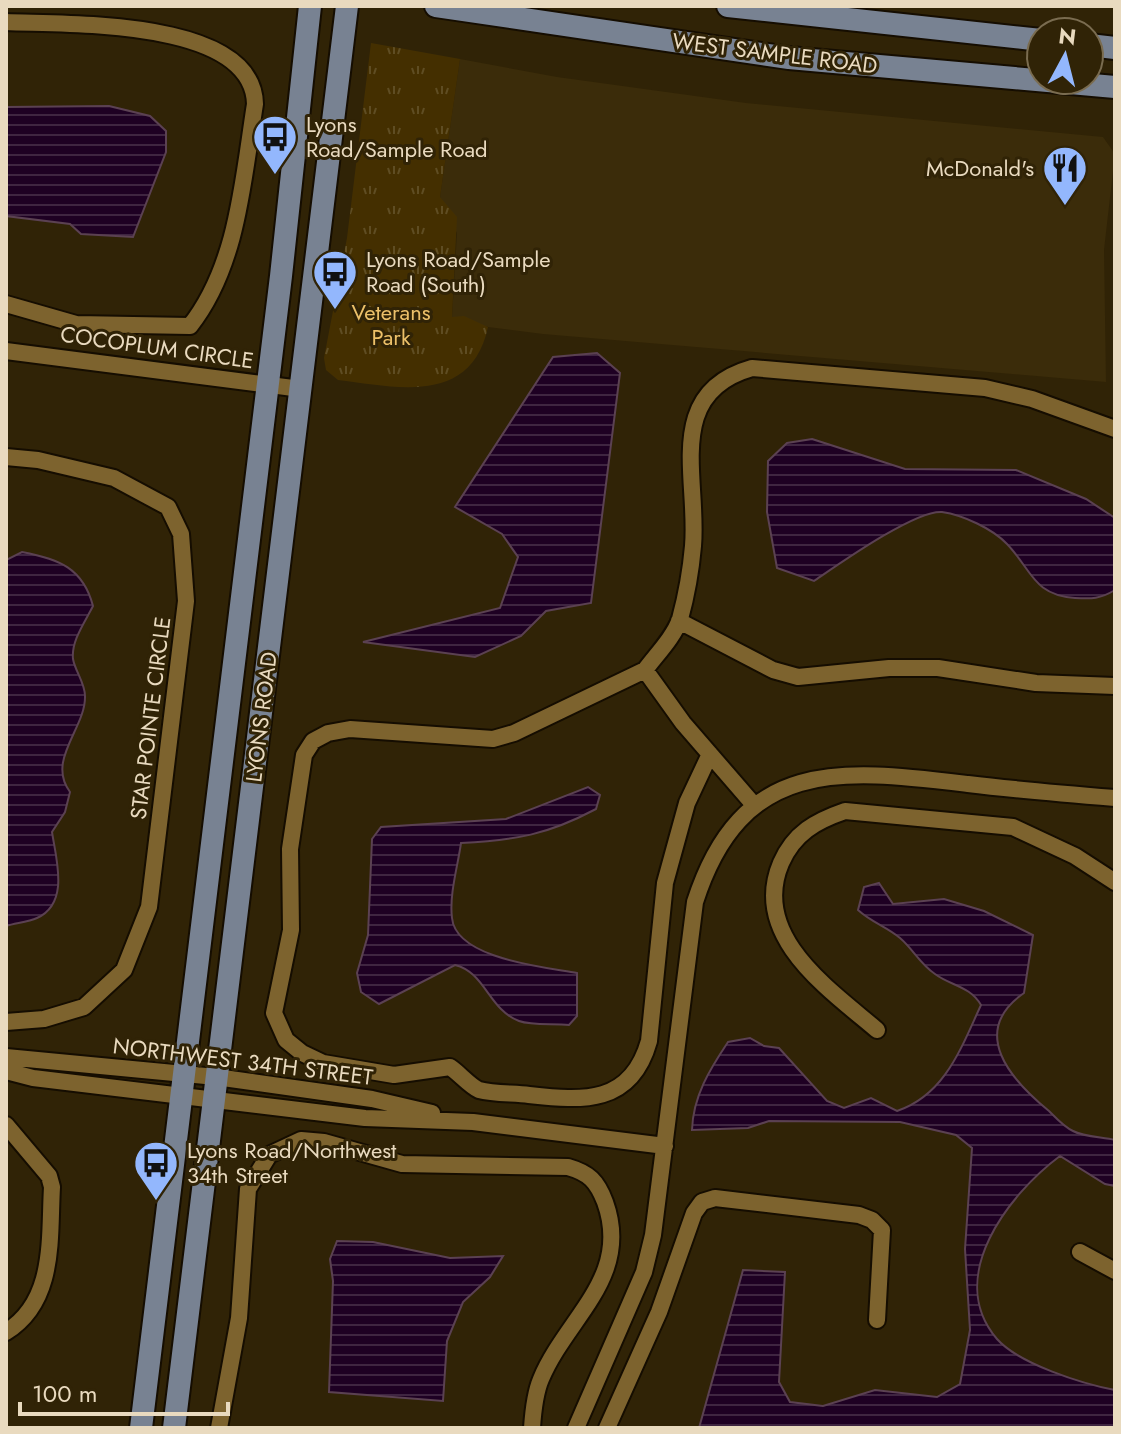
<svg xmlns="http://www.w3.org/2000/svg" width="1121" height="1434" font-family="Jost,sans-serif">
<defs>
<pattern id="grass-tufts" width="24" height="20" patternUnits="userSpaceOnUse" patternTransform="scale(2)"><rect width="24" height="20" fill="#442f00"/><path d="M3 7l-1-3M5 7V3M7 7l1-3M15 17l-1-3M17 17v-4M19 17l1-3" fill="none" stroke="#5f4d23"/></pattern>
<pattern id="water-rules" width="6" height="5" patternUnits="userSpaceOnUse" patternTransform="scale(2)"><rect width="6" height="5" fill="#1e0023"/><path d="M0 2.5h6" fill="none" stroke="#3f2541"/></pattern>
</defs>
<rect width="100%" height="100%" fill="#302306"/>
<path fill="#3b2c0a" d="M460 59 557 77 746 103 1103 137 1115 154 1104 250 1106 382 543 334 488 327 452 317 457 233 440 197Z"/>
<path fill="url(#grass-tufts)" d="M371 43 460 59 440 197 457 217 452 317 464 316 488 327C471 406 396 387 338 380L326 370 324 358 347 238Z"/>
<path fill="url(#water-rules)" stroke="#5b4152" stroke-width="2" d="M109 106 150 116 166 131V152L133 237 81 234 70 224 6 216V107Z
M597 353 620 373 591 603 546 611 521 636 475 657 363 642 500 608 518 557 502 534 455 507 553 357Z
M812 439 905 469 1016 470 1086 499 1115 518V590C1100 599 1092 599 1075 598 1033 595 1032 570 1007 544 993 529 963 515 942 512 915 510 839 564 814 581L777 568 767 512 768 461 787 443Z
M22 552C59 559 83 568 93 606 85 622 71 641 73 659 75 671 85 683 85 696 86 728 46 760 70 792L65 812 52 832C56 859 70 903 37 918 28 922 16 923 6 926V560Z
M588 787 600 795 596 809C547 835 516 840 461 843 458 865 449 895 452 918 456 959 545 967 577 973V1016L569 1025C554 1023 533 1026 519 1021 489 1010 485 972 455 965L379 1004 361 992 357 973 368 935 372 839 381 827 506 819Z
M879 883 893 904 944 899 984 911 1033 935 1024 993C968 1032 1011 1080 1049 1111 1056 1118 1064 1127 1073 1131 1084 1137 1102 1137 1115 1140V1186L1105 1184 1060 1156C1009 1194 944 1277 997 1339 1019 1364 1083 1384 1115 1390V1428H699L743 1270 785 1272 779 1382 790 1402 823 1406 875 1390 937 1397 960 1384 970 1330 965 1249 972 1148 956 1135 900 1122 769 1121 748 1128 692 1130C693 1096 710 1069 728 1042L750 1038 764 1046 779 1048 827 1101 844 1108 871 1098 897 1111C945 1095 961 1048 981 1005 970 986 951 986 935 974 920 964 913 949 900 938 887 927 871 922 858 910L864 887Z
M337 1241 373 1242 450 1258 503 1256 490 1277 463 1302 447 1341 443 1401 329 1392 333 1281 330 1259Z"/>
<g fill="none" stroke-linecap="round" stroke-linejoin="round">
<g stroke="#150d01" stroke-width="20">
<path id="minor" d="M6 22C68 25 253 18 255 104 243 179 238 265 190 326L76 324 6 304
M6 351 301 389
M6 457 38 460 114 478 168 507 181 534 186 601 149 907 124 970 84 1007 44 1019 6 1022
M679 621 773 670 798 677 889 668H938L1036 683 1115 686
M645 670 514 733 493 739 350 729 328 733 313 741 304 755 290 849 291 930 274 1013 286 1040 302 1053 323 1063 394 1075 450 1067C459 1073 470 1086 479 1090 494 1094 514 1093 529 1095 583 1101 631 1105 649 1041L665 883 687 803 710 754
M754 805 683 723 645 670C656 655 674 637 680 619 686 597 691 569 693 546 699 479 663 393 752 368L985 388 1032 399 1115 429
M877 1030C829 989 750 936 781 863 794 833 816 821 845 811L1013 827 1075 856 1115 882
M6 1057 216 1077 372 1099 432 1113
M6 1071 33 1078 365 1118 473 1122 665 1146
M6 1125 49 1176 52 1187C49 1238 56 1301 6 1332
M1080 1252 1115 1271
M219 1428 239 1318 248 1189 269 1155 301 1140 324 1142 402 1164 568 1167C589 1173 597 1181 605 1202 632 1277 567 1317 541 1379 535 1393 533 1413 532 1428
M576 1428 644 1272 653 1235 695 902C742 756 841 769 968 784 1017 790 1066 794 1115 798
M607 1428 659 1312 694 1213 702 1202 715 1198 859 1215 872 1220 882 1230 877 1320"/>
</g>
<g stroke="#150d01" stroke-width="26">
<path id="primary" d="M436 6 789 58 1115 87
M728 6 1041 40
M1089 45 1115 48
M141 1428 281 276 310 6
M174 1428 347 6"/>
</g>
<use href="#minor" stroke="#7d632e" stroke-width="16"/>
<use href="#primary" stroke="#788292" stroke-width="22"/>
</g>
<defs>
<g id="bus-pin" transform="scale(2.3)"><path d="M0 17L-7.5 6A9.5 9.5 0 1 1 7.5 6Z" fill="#93b7fd" stroke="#302306"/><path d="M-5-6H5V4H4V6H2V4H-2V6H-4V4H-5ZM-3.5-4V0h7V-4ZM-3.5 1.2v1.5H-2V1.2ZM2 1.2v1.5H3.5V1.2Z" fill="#111"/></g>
<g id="restaurant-pin" transform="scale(2.3)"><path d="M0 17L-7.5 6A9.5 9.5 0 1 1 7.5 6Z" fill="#93b7fd" stroke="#302306"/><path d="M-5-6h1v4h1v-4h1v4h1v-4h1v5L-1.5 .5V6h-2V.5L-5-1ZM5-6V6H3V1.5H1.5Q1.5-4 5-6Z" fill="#111"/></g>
</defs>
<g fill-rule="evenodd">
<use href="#bus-pin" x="275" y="137"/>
<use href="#restaurant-pin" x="1065" y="168"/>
<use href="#bus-pin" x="335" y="272"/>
<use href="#bus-pin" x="156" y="1163"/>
</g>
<g text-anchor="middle" stroke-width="6" stroke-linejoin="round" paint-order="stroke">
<g font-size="22" fill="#e9dabf" stroke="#302306">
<text transform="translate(775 53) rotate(7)" y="8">WEST SAMPLE ROAD</text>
<text transform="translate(157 347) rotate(8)" y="8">COCOPLUM CIRCLE</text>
<text transform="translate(261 717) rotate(-83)" y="8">LYONS ROAD</text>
<text transform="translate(150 718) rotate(-83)" y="8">STAR POINTE CIRCLE</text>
<text transform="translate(243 1061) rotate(7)" y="8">NORTHWEST 34TH STREET</text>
</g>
<g font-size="22" fill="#e9dabf" stroke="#302306" text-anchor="start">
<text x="306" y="132">Lyons<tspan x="306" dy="25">Road/Sample Road</tspan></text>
<text x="1034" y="176" text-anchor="end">McDonald's</text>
<text x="366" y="267">Lyons Road/Sample<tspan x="366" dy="25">Road (South)</tspan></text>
<text x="187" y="1158">Lyons Road/Northwest<tspan x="187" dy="25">34th Street</tspan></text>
</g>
<g font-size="22" fill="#ecc069" stroke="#302306">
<text x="391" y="320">Veterans<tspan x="391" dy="25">Park</tspan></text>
</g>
</g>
<rect width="1121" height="1434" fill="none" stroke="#e9dabf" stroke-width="16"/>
<g transform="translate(1065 56) rotate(7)"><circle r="38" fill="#302306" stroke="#7a6c50" stroke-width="2"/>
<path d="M0-6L14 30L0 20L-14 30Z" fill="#93b7fd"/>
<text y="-12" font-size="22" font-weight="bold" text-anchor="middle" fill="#e9dabf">N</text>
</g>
<path d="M20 1402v12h208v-12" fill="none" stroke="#e9dabf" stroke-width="4"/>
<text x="32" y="1402" font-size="24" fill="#e9dabf" stroke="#302306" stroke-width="6" paint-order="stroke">100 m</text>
</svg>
